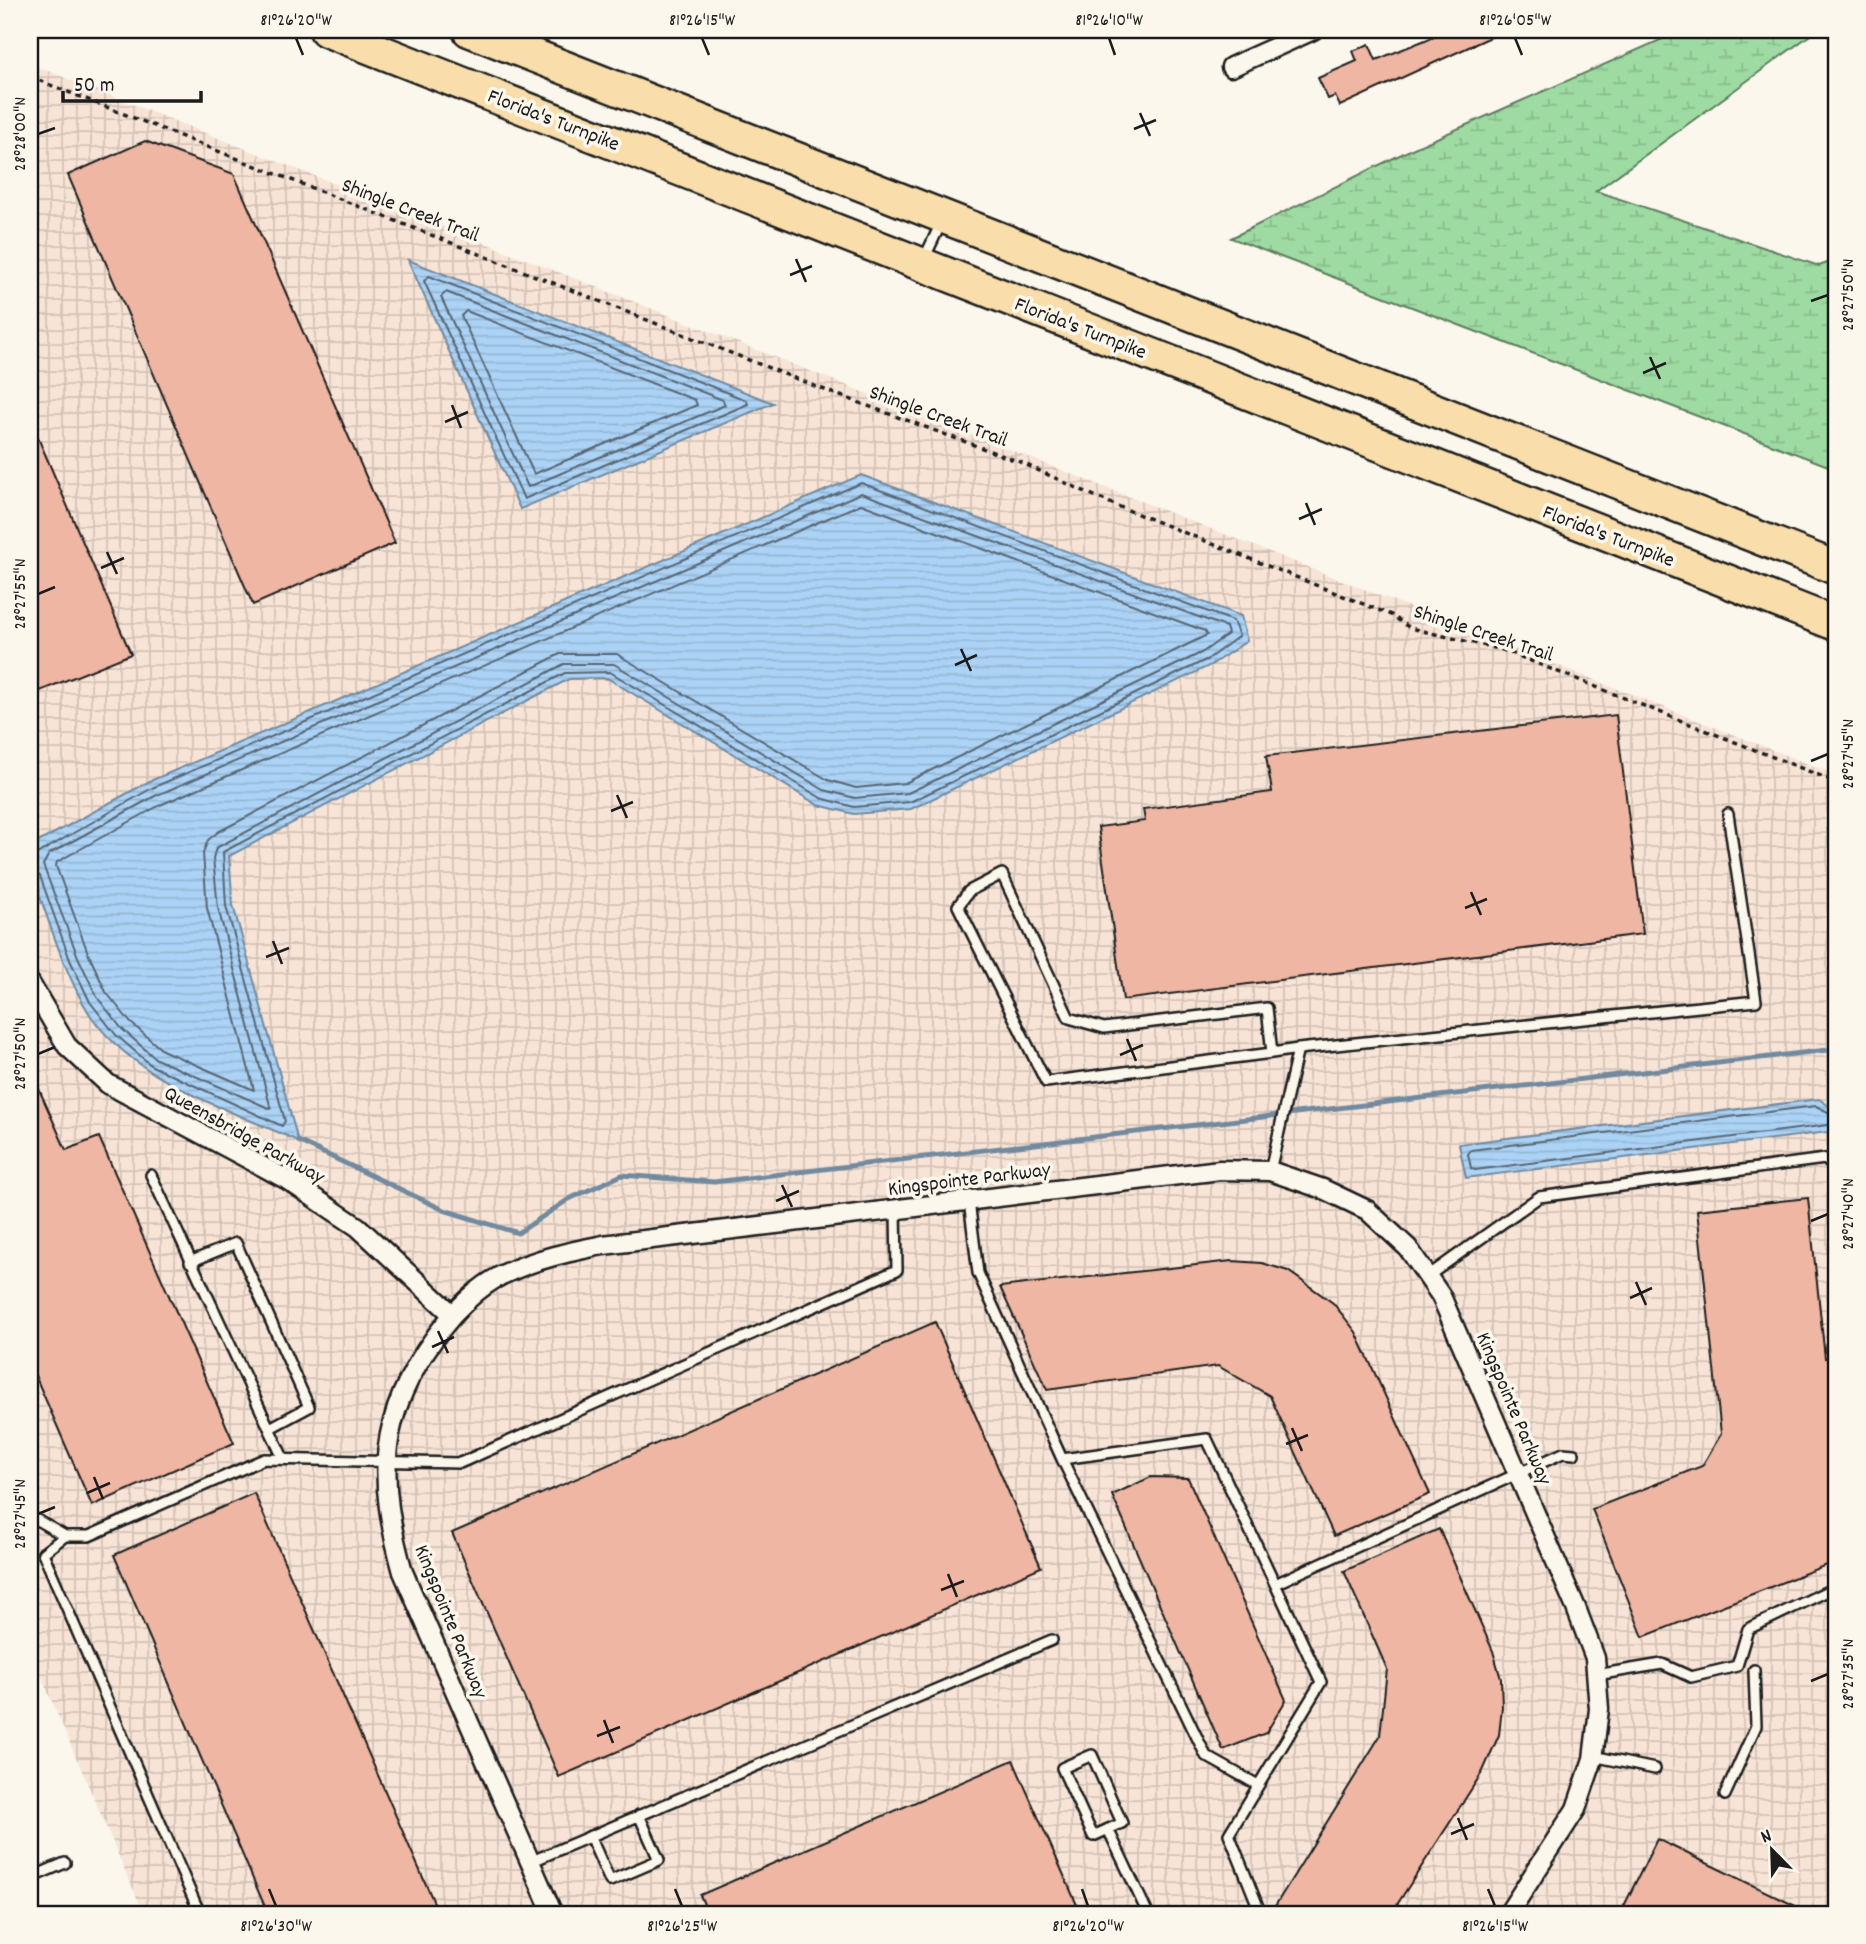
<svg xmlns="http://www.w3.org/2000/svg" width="1866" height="1944" font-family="Dekko,sans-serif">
<defs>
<pattern id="industrial-grid" width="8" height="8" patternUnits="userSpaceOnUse" patternTransform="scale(1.75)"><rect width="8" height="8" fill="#f7e4d6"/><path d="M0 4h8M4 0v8" fill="none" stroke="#d3c3b7"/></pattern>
<pattern id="wetland-marsh" width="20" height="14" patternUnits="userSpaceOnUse" patternTransform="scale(1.75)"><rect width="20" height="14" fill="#9edba2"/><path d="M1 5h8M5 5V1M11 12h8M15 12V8" fill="none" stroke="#88bb8b"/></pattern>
<pattern id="water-rules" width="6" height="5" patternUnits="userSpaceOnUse" patternTransform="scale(1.75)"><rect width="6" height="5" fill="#acd3f6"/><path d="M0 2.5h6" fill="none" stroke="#93b5d2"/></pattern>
</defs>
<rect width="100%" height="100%" fill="#fbf7ec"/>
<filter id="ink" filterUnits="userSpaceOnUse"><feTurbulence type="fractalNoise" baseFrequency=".0143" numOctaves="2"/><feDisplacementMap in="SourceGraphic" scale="14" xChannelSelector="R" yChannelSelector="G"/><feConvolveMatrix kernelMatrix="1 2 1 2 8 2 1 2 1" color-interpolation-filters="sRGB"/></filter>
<g filter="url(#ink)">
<path fill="url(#industrial-grid)" d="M30 64 1836 775V1914H144L30 1651Z"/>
<path fill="url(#wetland-marsh)" stroke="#5d7c5f" stroke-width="2" d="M1683 30H1817L1596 191 1819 266 1836 260V469L1231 238 1414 148Z"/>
<path fill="url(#water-rules)" stroke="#728a9f" stroke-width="2" d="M408 260 773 403 520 509Z
M861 475 1241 616 1247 641 1211 665 911 809 854 814 818 805 607 678 569 679 229 856 233 905 298 1141C224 1107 124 1078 83 1003 60 961 47 914 30 869V855L38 842 148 782Z
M1836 814V879L1827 825Z
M1819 1099 1833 1109 1836 1131 1466 1178 1459 1144Z"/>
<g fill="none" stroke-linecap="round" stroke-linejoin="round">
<path stroke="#566573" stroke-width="2" d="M429 276 746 400 748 404 524 499 424 281Z
M446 292 723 400 725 405 528 487 441 297Z
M466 311 695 400 697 405 534 474 461 316Z
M861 493 1226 627 1228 634 1203 652 908 793 855 798 824 790 614 664H564L216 848 213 858 218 908 271 1109 156 1059 122 1029 97 997 78 957 43 865 49 854 155 796Z
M861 504 1205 631 1207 635 905 783 856 788 828 780 617 654H560L218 832 208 840 203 853 207 908 254 1090 162 1050 130 1022 106 992 88 953 56 866 57 862 160 805Z
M30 858 152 788 861 483 1233 621 1239 636 1208 659 910 802 854 807 821 798 610 672 565 673 223 852 226 906 285 1121 282 1126 152 1066 116 1035 90 1002 70 960 40 876 30 870
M1836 1116 1816 1106 1471 1150 1468 1154 1471 1168 1475 1170 1836 1124"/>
<path stroke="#728a9f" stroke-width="5" d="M30 894 38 891
M298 1141 444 1210 518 1233 569 1199 622 1175 714 1182 1836 1049"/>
</g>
<path fill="#eeb6a3" stroke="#1c1c1c" stroke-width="2" d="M1450 30H1506L1340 106 1335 96 1328 99 1318 78 1357 61 1353 51 1369 44 1376 60Z
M145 141 234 174 395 543 253 605 68 175Z
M30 419 131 654 30 695Z
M1616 715 1643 934 1123 1000 1098 827 1145 821 1143 809 1272 792 1266 756Z
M30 1069 66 1150 99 1137 234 1443 92 1506 30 1364Z
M1808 1198 1825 1358 1836 1356V1550L1829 1564 1643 1637 1592 1509 1702 1466 1721 1434 1697 1210Z
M1232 1261 1262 1263 1288 1271 1333 1303 1356 1332 1430 1494 1334 1536 1270 1396 1218 1366 1047 1390 1000 1287Z
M935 1322 1041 1567 559 1777 452 1533Z
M1151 1477 1188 1478 1286 1700 1266 1733 1223 1750 1112 1495Z
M254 1493 439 1914H268L114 1555Z
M1439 1529 1493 1651 1501 1679 1502 1707 1499 1735 1483 1771 1391 1914H1278L1275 1906 1380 1736 1387 1669 1344 1571Z
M1013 1760 1081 1914H708L700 1895Z
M1657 1839 1812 1914H1620Z"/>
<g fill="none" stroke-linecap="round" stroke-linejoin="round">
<g stroke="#1c1c1c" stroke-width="14">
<path id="lane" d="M924 259 942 221
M1272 1053 1267 1008 1104 1028 1069 1018 1002 874 969 891 958 906 1046 1082 1272 1053 1298 1049
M1270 1171 1298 1049 1756 1001 1728 814
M151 1175 283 1458
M969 1201 978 1273 1062 1459 1207 1439 1321 1682 1229 1834 1261 1914
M190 1262 236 1243 309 1407 270 1428
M1428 1276 1539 1197 1825 1159 1836 1169
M1062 1459 1206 1756 1258 1785
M30 1516 65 1536H89L264 1459 460 1463 897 1270 896 1210
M65 1536 43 1553 200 1914
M1275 1584 1563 1453 1574 1454
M1596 1675 1662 1664 1691 1677 1737 1666 1748 1629 1836 1587
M1092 1755 1122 1823 1093 1836 1062 1768Z
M1593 1756 1655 1769
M1725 1795 1756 1726 1754 1670
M1108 1829 1148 1914
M590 1836 610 1881 659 1860 639 1815
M530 1862 1052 1640
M30 1878 65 1863"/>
</g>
<g stroke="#1c1c1c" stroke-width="23">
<path id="street" d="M1231 67 1313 30
M30 983 67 1046 108 1084 286 1179 358 1227 452 1314
M553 1914 403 1572C377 1479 377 1416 436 1336 453 1313 476 1288 502 1275 535 1259 568 1252 603 1245L1220 1170 1270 1171 1323 1189 1367 1210 1408 1248 1441 1296 1576 1608 1595 1658 1599 1709 1593 1759 1576 1809 1508 1914"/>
</g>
<g stroke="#1c1c1c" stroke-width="37">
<path id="highway" d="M326 30 1836 624
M469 30 1836 568"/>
</g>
<path stroke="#1c1c1c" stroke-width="3.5" stroke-dasharray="5 5" stroke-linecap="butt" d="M30 77 830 392 1020 462 1110 503 1391 615 1410 628 1503 650 1836 782"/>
<use href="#lane" stroke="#fbf7ec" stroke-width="9"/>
<use href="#street" stroke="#fbf7ec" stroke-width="18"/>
<use href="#highway" stroke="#f9deab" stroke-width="32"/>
</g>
</g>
<path fill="none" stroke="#1c1c1c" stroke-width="2.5" d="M296 38 303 55M702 38 709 55M1109 38 1115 55M1515 38 1522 55M1140 113 1150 136M1134 129 1156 120M38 134 55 128M796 259 806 282M790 275 812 266M1811 301 1828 295M1650 357 1660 379M1643 373 1666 363M452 405 461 428M445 422 468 412M1306 503 1315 525M1299 519 1322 509M107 552 117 574M101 568 124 558M38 594 55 587M961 649 971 671M955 665 977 655M1811 761 1828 754M617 795 627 818M611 811 633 802M1471 892 1481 915M1465 908 1487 899M273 941 282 964M266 957 289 948M1127 1039 1136 1061M38 1054 55 1047M1120 1055 1143 1045M782 1185 792 1207M776 1201 799 1191M1811 1221 1828 1214M1636 1282 1646 1305M1630 1298 1652 1288M438 1331 448 1353M432 1347 454 1337M1292 1428 1302 1451M1286 1444 1308 1435M94 1477 103 1499M87 1493 110 1483M38 1514 55 1507M948 1574 957 1597M941 1590 964 1581M1811 1681 1828 1674M604 1720 613 1743M597 1736 620 1727M1458 1818 1467 1840M1451 1834 1474 1824M269 1889 276 1906M675 1889 682 1906M1082 1889 1088 1906M1488 1889 1495 1906"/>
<g text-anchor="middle" stroke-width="7" stroke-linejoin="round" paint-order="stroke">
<g font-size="21" fill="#1c1c1c" stroke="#fbf7ec">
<text transform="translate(554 119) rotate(21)" y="7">Florida's Turnpike</text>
<text transform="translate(411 209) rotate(21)" y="7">Shingle Creek Trail</text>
<text transform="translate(1081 327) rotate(21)" y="7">Florida's Turnpike</text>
<text transform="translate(939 415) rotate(20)" y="7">Shingle Creek Trail</text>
<text transform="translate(1609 535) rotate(21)" y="7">Florida's Turnpike</text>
<text transform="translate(1484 632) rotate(18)" y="7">Shingle Creek Trail</text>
<text transform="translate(245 1134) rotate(29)" y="7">Queensbridge Parkway</text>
<text transform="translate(969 1178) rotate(-7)" y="7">Kingspointe Parkway</text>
<text transform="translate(1515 1408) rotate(67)" y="7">Kingspointe Parkway</text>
<text transform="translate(452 1621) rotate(68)" y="7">Kingspointe Parkway</text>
</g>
</g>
<rect width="1866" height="1944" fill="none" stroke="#fbf7ec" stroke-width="77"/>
<g transform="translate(1772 1850) rotate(337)" stroke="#fbf7ec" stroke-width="5" paint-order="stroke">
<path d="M0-5L12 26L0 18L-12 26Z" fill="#1c1c1c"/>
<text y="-10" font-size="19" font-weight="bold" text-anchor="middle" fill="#1c1c1c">N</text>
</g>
<path d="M63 91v10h138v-10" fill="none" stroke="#1c1c1c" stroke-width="3.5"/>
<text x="74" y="91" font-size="21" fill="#1c1c1c" stroke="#fbf7ec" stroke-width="5" paint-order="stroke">50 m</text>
<rect x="38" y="38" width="1790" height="1868" fill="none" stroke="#1c1c1c" stroke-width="2.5"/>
<g font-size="18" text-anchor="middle" fill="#1c1c1c">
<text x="296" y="25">81°26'20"W</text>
<text x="702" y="25">81°26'15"W</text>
<text x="1109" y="25">81°26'10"W</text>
<text x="1515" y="25">81°26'05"W</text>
<text transform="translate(19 134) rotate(-90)" y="6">28°28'00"N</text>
<text transform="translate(1847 295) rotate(-90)" y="6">28°27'50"N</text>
<text transform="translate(19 594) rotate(-90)" y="6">28°27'55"N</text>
<text transform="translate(1847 754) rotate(-90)" y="6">28°27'45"N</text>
<text transform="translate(19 1054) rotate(-90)" y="6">28°27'50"N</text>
<text transform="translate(1847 1214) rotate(-90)" y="6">28°27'40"N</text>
<text transform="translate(19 1514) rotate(-90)" y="6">28°27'45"N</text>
<text transform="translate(1847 1674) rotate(-90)" y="6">28°27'35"N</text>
<text x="276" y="1931">81°26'30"W</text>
<text x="682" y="1931">81°26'25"W</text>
<text x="1088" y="1931">81°26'20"W</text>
<text x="1495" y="1931">81°26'15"W</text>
</g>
</svg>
